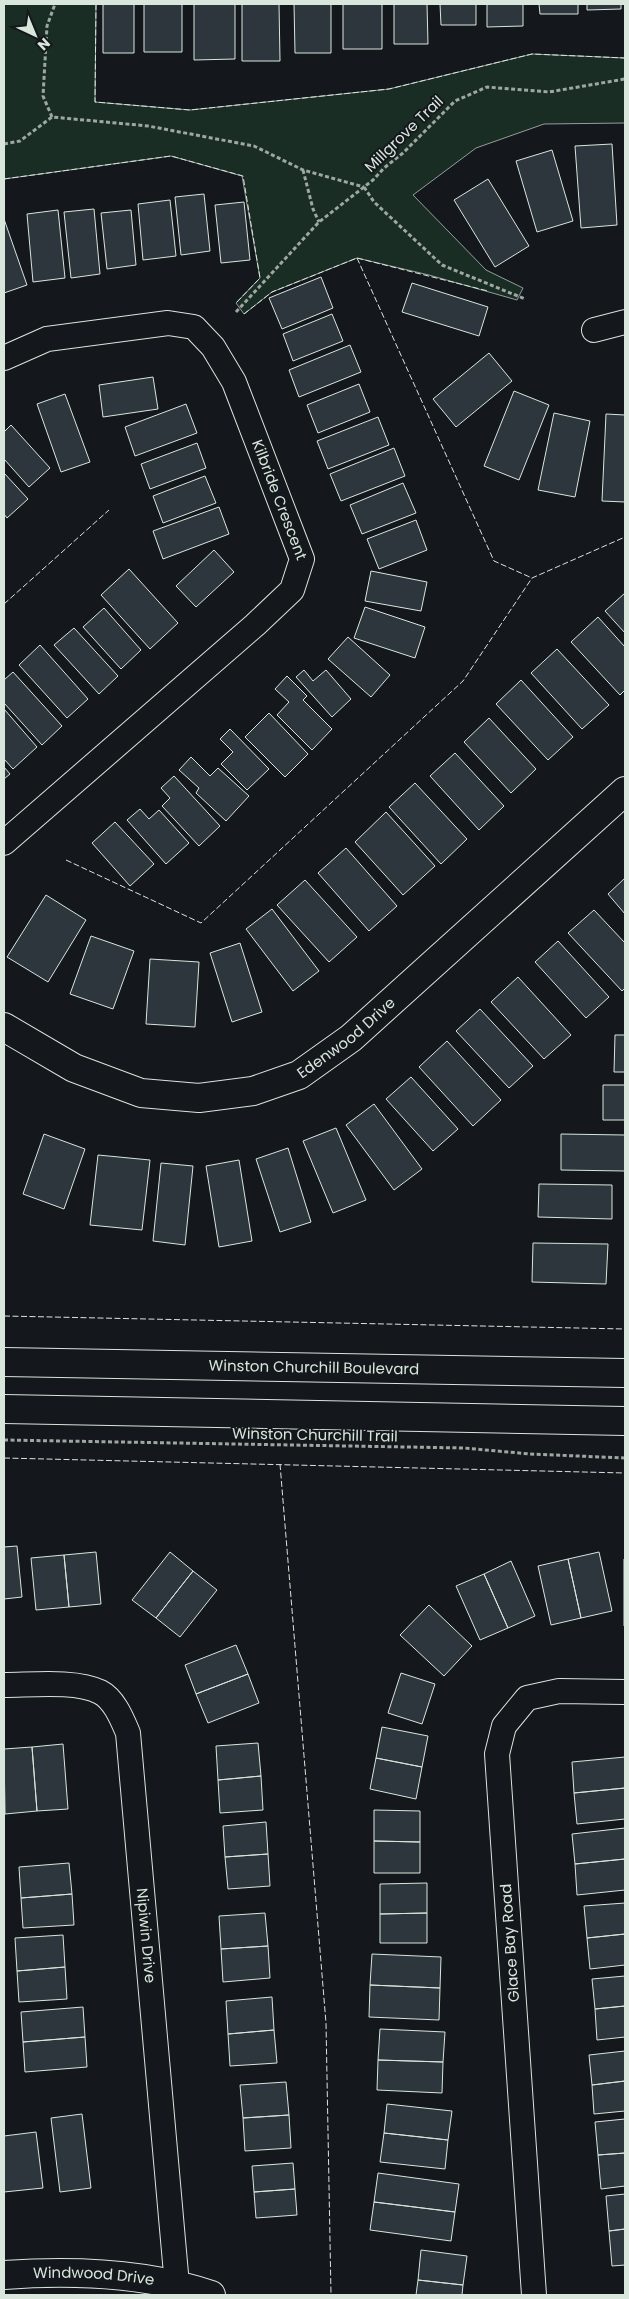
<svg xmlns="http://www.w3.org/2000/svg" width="629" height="2299" font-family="Poppins,sans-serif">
<rect width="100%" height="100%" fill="#14181c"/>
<path fill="#1a2d24" stroke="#939e99" d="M4 4H96L95 102 190 110 389 89 532 54 625 58V123L544 124 476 148 413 195 486 270 523 288 517 300 429 275 357 258 272 292 244 314 236 303 260 278 242 176 171 156 4 179Z"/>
<path fill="#2c363c" stroke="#d8e6dc" d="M103 4H134V53H103Z
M144 4H182V52H144Z
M194 4H235V59L194 60Z
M242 4H279L280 61H242Z
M294 4H331V53H295Z
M343 4H382V49H343Z
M394 4H427L428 44H394Z
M440 4H476V25H441Z
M487 4H523V26L487 27Z
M539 4H578V14H540Z
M587 4H621V9L587 10Z
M612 144 617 225 581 228 575 146Z
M552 150 573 221 537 232 516 161Z
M488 179 529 246 495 267 454 200Z
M204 194 210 251 181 255 175 197Z
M170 200 176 256 143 260 138 204Z
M244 202 250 260 221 263 215 205Z
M94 209 100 274 71 278 64 212Z
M58 210 65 278 33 282 27 214Z
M131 210 136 265 107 269 101 213Z
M4 219 27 285 4 293Z
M321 277 333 308 282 329 269 298Z
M412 283 488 307 479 336 402 312Z
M332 314 343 341 293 361 283 334Z
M350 345 361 372 299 397 289 370Z
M489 353 512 381 456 427 433 399Z
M153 377 158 409 103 417 99 385Z
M359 384 370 412 318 433 307 405Z
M514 391 549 405 519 480 484 466Z
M65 394 90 462 61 472 37 404Z
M186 404 197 433 135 456 125 427Z
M554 413 590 421 575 497 538 490Z
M606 414 625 415V502L602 501Z
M378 417 389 445 328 469 317 441Z
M11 425 50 468 29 487 4 459V432Z
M197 443 206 468 150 489 141 464Z
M394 448 405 476 341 501 330 474Z
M4 473 28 499 7 518 4 514Z
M205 476 216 503 163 523 153 496Z
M403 483 416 513 362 534 350 505Z
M219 507 229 534 163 559 153 531Z
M416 520 427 550 379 569 367 539Z
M214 550 234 572 196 607 176 586Z
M129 569 178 623 150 649 101 595Z
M371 571 427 582 421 611 365 601Z
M625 593V633L605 611Z
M365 607 425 627 415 658 354 638Z
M104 608 141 650 121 669 83 627Z
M598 617 625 647V690L620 695 571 642Z
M74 628 118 676 99 694 54 645Z
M348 637 390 675 371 697 328 659Z
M40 645 88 699 67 718 19 665Z
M557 649 609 705 582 729 531 673Z
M304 670 313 681 326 670 351 699 332 717 296 677Z
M13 672 62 726 42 745 4 703V680Z
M287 676 307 696 303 700 332 729 312 750 277 715 289 702 275 689Z
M521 680 573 737 548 760 496 704Z
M4 709 37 747 13 769 4 759Z
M269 713 308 754 285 777 245 737Z
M489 718 536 769 511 793 464 742Z
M230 729 269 769 247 790 221 764 233 752 220 739Z
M455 753 504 806 479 830 430 776Z
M191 757 210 776 218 768 249 796 226 821 196 793 199 788 179 770Z
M4 767 10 774 4 779Z
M174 776 220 826 199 846 162 806 170 798 161 788Z
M415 783 467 839 441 864 389 807Z
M140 809 149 819 159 810 189 843 166 864 127 820Z
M386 812 435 866 403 895 355 842Z
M115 822 154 864 130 886 92 843Z
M346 848 397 906 369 931 318 873Z
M625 878V914L608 894Z
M305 880 357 937 329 962 277 905Z
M46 895 86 920 48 982 7 957Z
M272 909 319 971 293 991 246 929Z
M594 910 625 943V988L622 991 568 933Z
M91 936 134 951 113 1009 70 994Z
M558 941 609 997 586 1018 535 962Z
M240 943 262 1012 232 1022 210 953Z
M150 959 199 962 195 1027 146 1024Z
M518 977 571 1035 544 1059 491 1002Z
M480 1009 533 1066 509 1088 456 1031Z
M615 1035H625V1072H614Z
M447 1041 501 1100 473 1126 419 1067Z
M411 1077 458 1129 433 1151 386 1099Z
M603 1085H625V1120H603Z
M374 1104 422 1169 394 1190 346 1125Z
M336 1128 366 1200 333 1213 303 1141Z
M44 1134 85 1149 64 1209 23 1194Z
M561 1134 625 1135V1171L561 1170Z
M288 1148 311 1222 280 1232 256 1159Z
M98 1155 150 1160 142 1230 90 1225Z
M239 1160 252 1241 219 1247 206 1166Z
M161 1163 193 1166 185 1245 153 1241Z
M539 1184 612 1185V1219L538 1217Z
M533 1243 608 1244 606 1284 532 1282Z
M17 1546 22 1597 4 1599V1547Z
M96 1552 101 1604 69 1607 64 1555Z
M170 1552 193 1571 156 1618 132 1600Z
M599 1552 612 1611 581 1618 568 1559Z
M64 1555 69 1607 36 1610 31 1558Z
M568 1559 581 1618 551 1625 538 1566Z
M624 1559H625V1626H624Z
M511 1561 535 1616 508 1628 484 1574Z
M193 1571 217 1590 180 1637 156 1618Z
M484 1574 508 1628 480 1640 456 1586Z
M429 1605 472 1646 444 1676 400 1635Z
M236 1645 248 1674 196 1694 185 1665Z
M401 1673 435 1684 422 1724 388 1713Z
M248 1674 259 1703 208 1723 196 1694Z
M382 1727 428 1736 422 1767 376 1758Z
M258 1743 261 1776 218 1780 216 1746Z
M63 1744 68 1809 37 1811 32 1747Z
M32 1747 37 1811 5 1814 4 1749Z
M625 1757V1788L574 1793 572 1762Z
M376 1758 422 1767 416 1799 370 1789Z
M261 1776 263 1810 220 1813 218 1780Z
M625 1788V1819L577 1824 574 1793Z
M374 1810 420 1811V1842L374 1841Z
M266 1822 268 1854 225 1857 223 1826Z
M625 1828V1859L575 1864 572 1834Z
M374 1841 420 1842V1873H374Z
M268 1854 270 1886 228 1889 225 1857Z
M625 1859V1890L577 1895 575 1864Z
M69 1863 72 1894 21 1898 19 1867Z
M427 1883V1913L380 1914V1884Z
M72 1894 74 1925 23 1928 21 1898Z
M625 1903V1934L587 1938 584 1906Z
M265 1913 268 1946 221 1949 219 1916Z
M427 1913V1943H380V1914Z
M625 1934V1965L590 1969 587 1938Z
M63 1935 65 1967 17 1971 15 1938Z
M268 1946 270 1978 223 1982 221 1949Z
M372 1954 441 1957 440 1988 370 1985Z
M65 1967 67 1999 19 2002 17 1971Z
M625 1976V2006L595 2009 592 1979Z
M370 1985 440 1988 439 2020 369 2017Z
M272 1997 274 2030 228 2034 226 2001Z
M625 2006V2037L597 2040 595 2009Z
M83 2007 85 2037 23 2042 21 2012Z
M380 2029 445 2032 443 2062 378 2060Z
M274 2030 277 2063 230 2066 228 2034Z
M85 2037 87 2067 25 2072 23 2042Z
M625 2051V2081L592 2085 589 2055Z
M378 2060 443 2062 442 2093 377 2090Z
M625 2081V2111L594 2114 592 2085Z
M286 2082 289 2115 243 2118 240 2085Z
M387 2104 452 2111 448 2140 384 2133Z
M82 2114 91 2188 60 2192 51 2118Z
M289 2115 291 2148 245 2151 243 2118Z
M625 2119V2153L598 2155 595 2122Z
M36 2132 43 2188 4 2192V2136Z
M384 2133 448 2140 445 2169 380 2162Z
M625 2153V2186L601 2189 598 2155Z
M293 2163 295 2189 254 2192 252 2166Z
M378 2173 459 2184 455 2212 374 2202Z
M295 2189 297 2215 256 2218 254 2192Z
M625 2194V2229L609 2231 606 2196Z
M374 2202 455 2212 451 2241 370 2230Z
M625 2229V2265L612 2266 609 2231Z
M421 2250 467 2256 463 2285 418 2280Z
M418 2280 463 2285 462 2295H416Z"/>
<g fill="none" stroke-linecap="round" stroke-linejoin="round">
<g stroke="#d8e6dc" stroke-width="26">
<g id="minor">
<path d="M594 330 625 322"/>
<path id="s1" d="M4 358 47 339 168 323 194 327 213 347 234 382 302 559 292 590 255 625 4 843"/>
<path id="s2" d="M4 1685C31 1685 76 1680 100 1692 114 1699 122 1719 128 1733L177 2285"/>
<path d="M534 2295 497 1754 504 1726 527 1698 559 1691 625 1692"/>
</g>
</g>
<g stroke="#d8e6dc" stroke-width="30">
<g id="tertiary">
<path id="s3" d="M4 1027 74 1068 141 1093 199 1098 253 1091 299 1075 351 1038 625 791"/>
<path id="s4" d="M4 2275C73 2270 145 2272 211 2295"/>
</g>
</g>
<g stroke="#d8e6dc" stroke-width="30">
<g id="secondary">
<path id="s5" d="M4 1362 625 1373"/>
<path d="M4 1409 625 1421"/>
</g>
</g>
<path stroke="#9da8a2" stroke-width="3" stroke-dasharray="4 2.5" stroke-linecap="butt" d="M52 117 43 96 47 26 55 4
M4 144 20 141 52 117 148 126 254 146 303 170 364 187
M303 170 313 209 319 222
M364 187 374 202 442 265 525 299
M236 312 319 222 373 180 384 168 403 153 455 101 487 87 549 92 625 79
M4 1440 464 1448 530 1454 625 1458"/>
<use href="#minor" stroke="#14181c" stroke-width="24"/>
<use href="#tertiary" stroke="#14181c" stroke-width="28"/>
<use href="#secondary" stroke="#14181c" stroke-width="28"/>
<path stroke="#d8e6dc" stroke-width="1" stroke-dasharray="6 2.5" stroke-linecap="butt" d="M96 4 95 102 190 110 389 89 532 54 625 58
M4 179 171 156 243 176 260 278 236 303
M357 258 494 561 532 578
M244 314 272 292 357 258 488 291
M4 604 109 510
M66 860 201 923 463 681 532 578 625 537
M4 1316 625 1329
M4 1458 625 1473
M280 1464 326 2023 331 2295"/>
</g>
<g text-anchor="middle" stroke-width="4" stroke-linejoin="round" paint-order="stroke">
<g font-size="15" fill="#d8e6dc" stroke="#14181c">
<text transform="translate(404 134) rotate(-44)" y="5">Millgrove Trail</text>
<text dy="5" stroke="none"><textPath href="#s1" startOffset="390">Kilbride Crescent</textPath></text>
<text dy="5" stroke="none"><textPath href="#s3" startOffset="374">Edenwood Drive</textPath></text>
<text dy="5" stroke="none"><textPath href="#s5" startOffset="310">Winston Churchill Boulevard</textPath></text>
<text transform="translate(315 1435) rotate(1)" y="5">Winston Churchill Trail</text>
<text dy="5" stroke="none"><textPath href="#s2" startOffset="351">Nipiwin Drive</textPath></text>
<text transform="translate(510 1943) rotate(-94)" y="5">Glace Bay Road</text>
<text dy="5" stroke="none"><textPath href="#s4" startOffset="90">Windwood Drive</textPath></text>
</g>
</g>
<rect width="629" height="2299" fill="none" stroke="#d8e6dc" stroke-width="10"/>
<g transform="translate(35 35) rotate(136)" stroke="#14181c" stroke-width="4" paint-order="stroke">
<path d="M0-4L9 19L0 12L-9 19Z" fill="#d8e6dc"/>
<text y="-8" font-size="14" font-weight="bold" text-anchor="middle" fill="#d8e6dc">N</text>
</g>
</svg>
